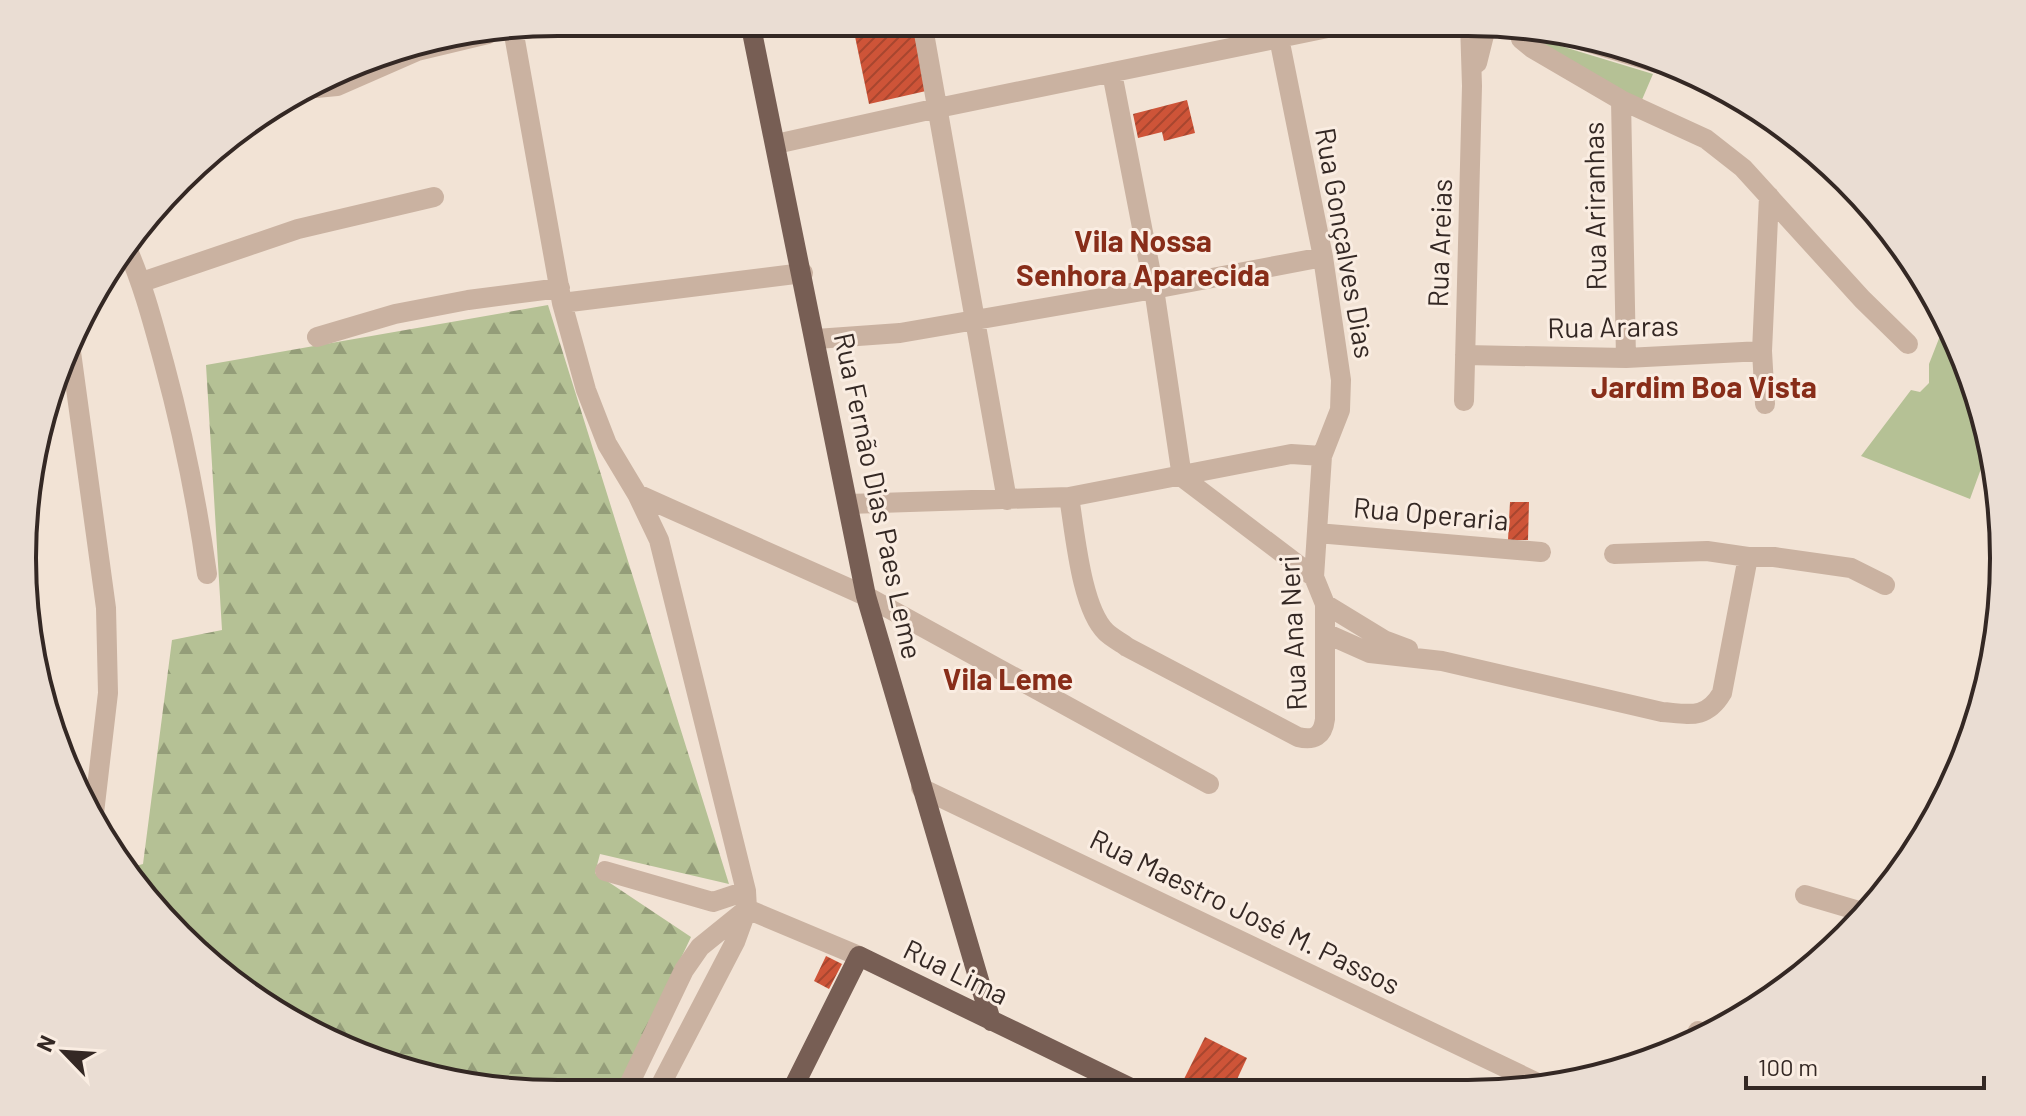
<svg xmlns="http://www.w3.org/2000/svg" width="2026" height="1116" font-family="Barlow,sans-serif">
<defs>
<pattern id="forest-firs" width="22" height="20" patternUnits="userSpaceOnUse" patternTransform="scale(2)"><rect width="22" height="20" fill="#b5c195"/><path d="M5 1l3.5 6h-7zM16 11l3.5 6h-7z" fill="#949d79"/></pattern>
<pattern id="building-hatch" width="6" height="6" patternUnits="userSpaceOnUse" patternTransform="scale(2)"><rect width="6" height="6" fill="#ce5438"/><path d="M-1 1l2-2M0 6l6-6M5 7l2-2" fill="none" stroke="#a8462f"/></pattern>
</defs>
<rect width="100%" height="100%" fill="#f2e3d5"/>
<path fill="url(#forest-firs)" d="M548 305 729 884 600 854 595 873 691 937 617 1093H523L386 1066 290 1022 155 911 128 868 143 864 172 640 222 630 206 365Z"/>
<path fill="#b5c195" d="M1531 37 1653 74 1641 102Z
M1947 318 1986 420 1990 444 1970 499 1861 456 1911 390 1920 392 1929 383V364Z"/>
<path fill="url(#building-hatch)" d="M852 22H912L926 91 869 104Z
M1187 100 1195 133 1164 141 1162 132 1138 138 1133 114Z
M1510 502H1529L1528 540H1508Z
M826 956 842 964 829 989 814 981Z
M1205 1037 1247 1058 1232 1090 1178 1091Z"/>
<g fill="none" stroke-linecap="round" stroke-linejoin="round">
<path stroke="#cab2a1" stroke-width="20" d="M922 22 1007 500
M1518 26 1521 39 1532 48 1621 100 1706 139 1743 168 1862 299 1908 344
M513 29 562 303 586 390 607 444 637 494 659 540 746 891 747 909 735 942 657 1092
M502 31 607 22
M1551 31 1673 68
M1477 63 1487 23
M1112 73 1154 289 1182 477 1314 577
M316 88 337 86 417 51 488 34
M1621 100 1626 358
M776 144 938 108 1352 23
M126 246C143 284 153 323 164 363 183 433 197 502 207 574
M142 282 298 229 434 197
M562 303 803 273
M317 337 395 314 468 300 560 288
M816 339 900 333 1154 289 1323 257
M71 352 106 608 108 693 94 813
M1465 355 1626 358 1762 351
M1464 401 1472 86 1470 23
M1765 404 1762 351 1769 196
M637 494 866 596 1209 784
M1069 497C1075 532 1081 608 1106 632 1112 638 1121 642 1127 647L1298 737C1314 741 1323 736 1325 719V604L1314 577 1322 456 1340 410 1341 380 1323 257 1279 38
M848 504 1069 497 1291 454 1322 456
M1317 533 1541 552
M1614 554 1707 551 1748 557H1774L1851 568 1885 585
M1325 604 1384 640 1408 649
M1325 633 1370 653 1442 661 1662 712C1689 714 1706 720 1722 693L1748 557
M921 788 1546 1087
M605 871 713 902 746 891
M1805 895 1866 913
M747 909 859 956
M1694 1039 1698 1031
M625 1093 684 970 700 947 747 909"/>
<path stroke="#775e54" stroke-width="20" d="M750 22 866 596 991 1021
M791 1092 859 956 1137 1091"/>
</g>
<g text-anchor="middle" stroke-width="6" stroke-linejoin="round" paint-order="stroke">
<g font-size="28" fill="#342824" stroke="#faede2">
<text transform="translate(1595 206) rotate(-91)" y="10">Rua Ariranhas</text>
<text transform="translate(1345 243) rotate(80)" y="10">Rua Gonçalves Dias</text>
<text transform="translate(1440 243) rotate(-88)" y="10">Rua Areias</text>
<text transform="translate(1613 327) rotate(-1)" y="10">Rua Araras</text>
<text transform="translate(878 496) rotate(78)" y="10">Rua Fernão Dias Paes Leme</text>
<text transform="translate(1431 514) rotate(5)" y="10">Rua Operaria</text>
<text transform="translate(1293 633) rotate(-93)" y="10">Rua Ana Neri</text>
<text transform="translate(1245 912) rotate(26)" y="10">Rua Maestro José M. Passos</text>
<text transform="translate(956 972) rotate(26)" y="10">Rua Lima</text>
</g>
<g font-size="30" font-weight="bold" fill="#882d19" stroke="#faede2">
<text x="1143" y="252">Vila Nossa<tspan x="1143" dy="34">Senhora Aparecida</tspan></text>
<text x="1704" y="398">Jardim Boa Vista</text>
<text x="1008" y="690">Vila Leme</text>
</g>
</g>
<path d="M0 0H2026V1116H0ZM558 36H1468A522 522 0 0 1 1990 558V558A522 522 0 0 1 1468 1080H558A522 522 0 0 1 36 558V558A522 522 0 0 1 558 36Z" fill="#eaddd3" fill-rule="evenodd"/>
<path fill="none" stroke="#342824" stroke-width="4" d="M558 36H1468A522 522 0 0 1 1990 558V558A522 522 0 0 1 1468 1080H558A522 522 0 0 1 36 558V558A522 522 0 0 1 558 36Z"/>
<g transform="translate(64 1052) rotate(295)" stroke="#faede2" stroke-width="6" paint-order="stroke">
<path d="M0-6L14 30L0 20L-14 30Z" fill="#342824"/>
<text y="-12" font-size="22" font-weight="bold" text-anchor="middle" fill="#342824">N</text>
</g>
<path d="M1746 1076v12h238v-12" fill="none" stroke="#342824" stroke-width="4"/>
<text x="1758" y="1076" font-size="24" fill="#342824" stroke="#faede2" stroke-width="6" paint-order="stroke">100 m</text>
</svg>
